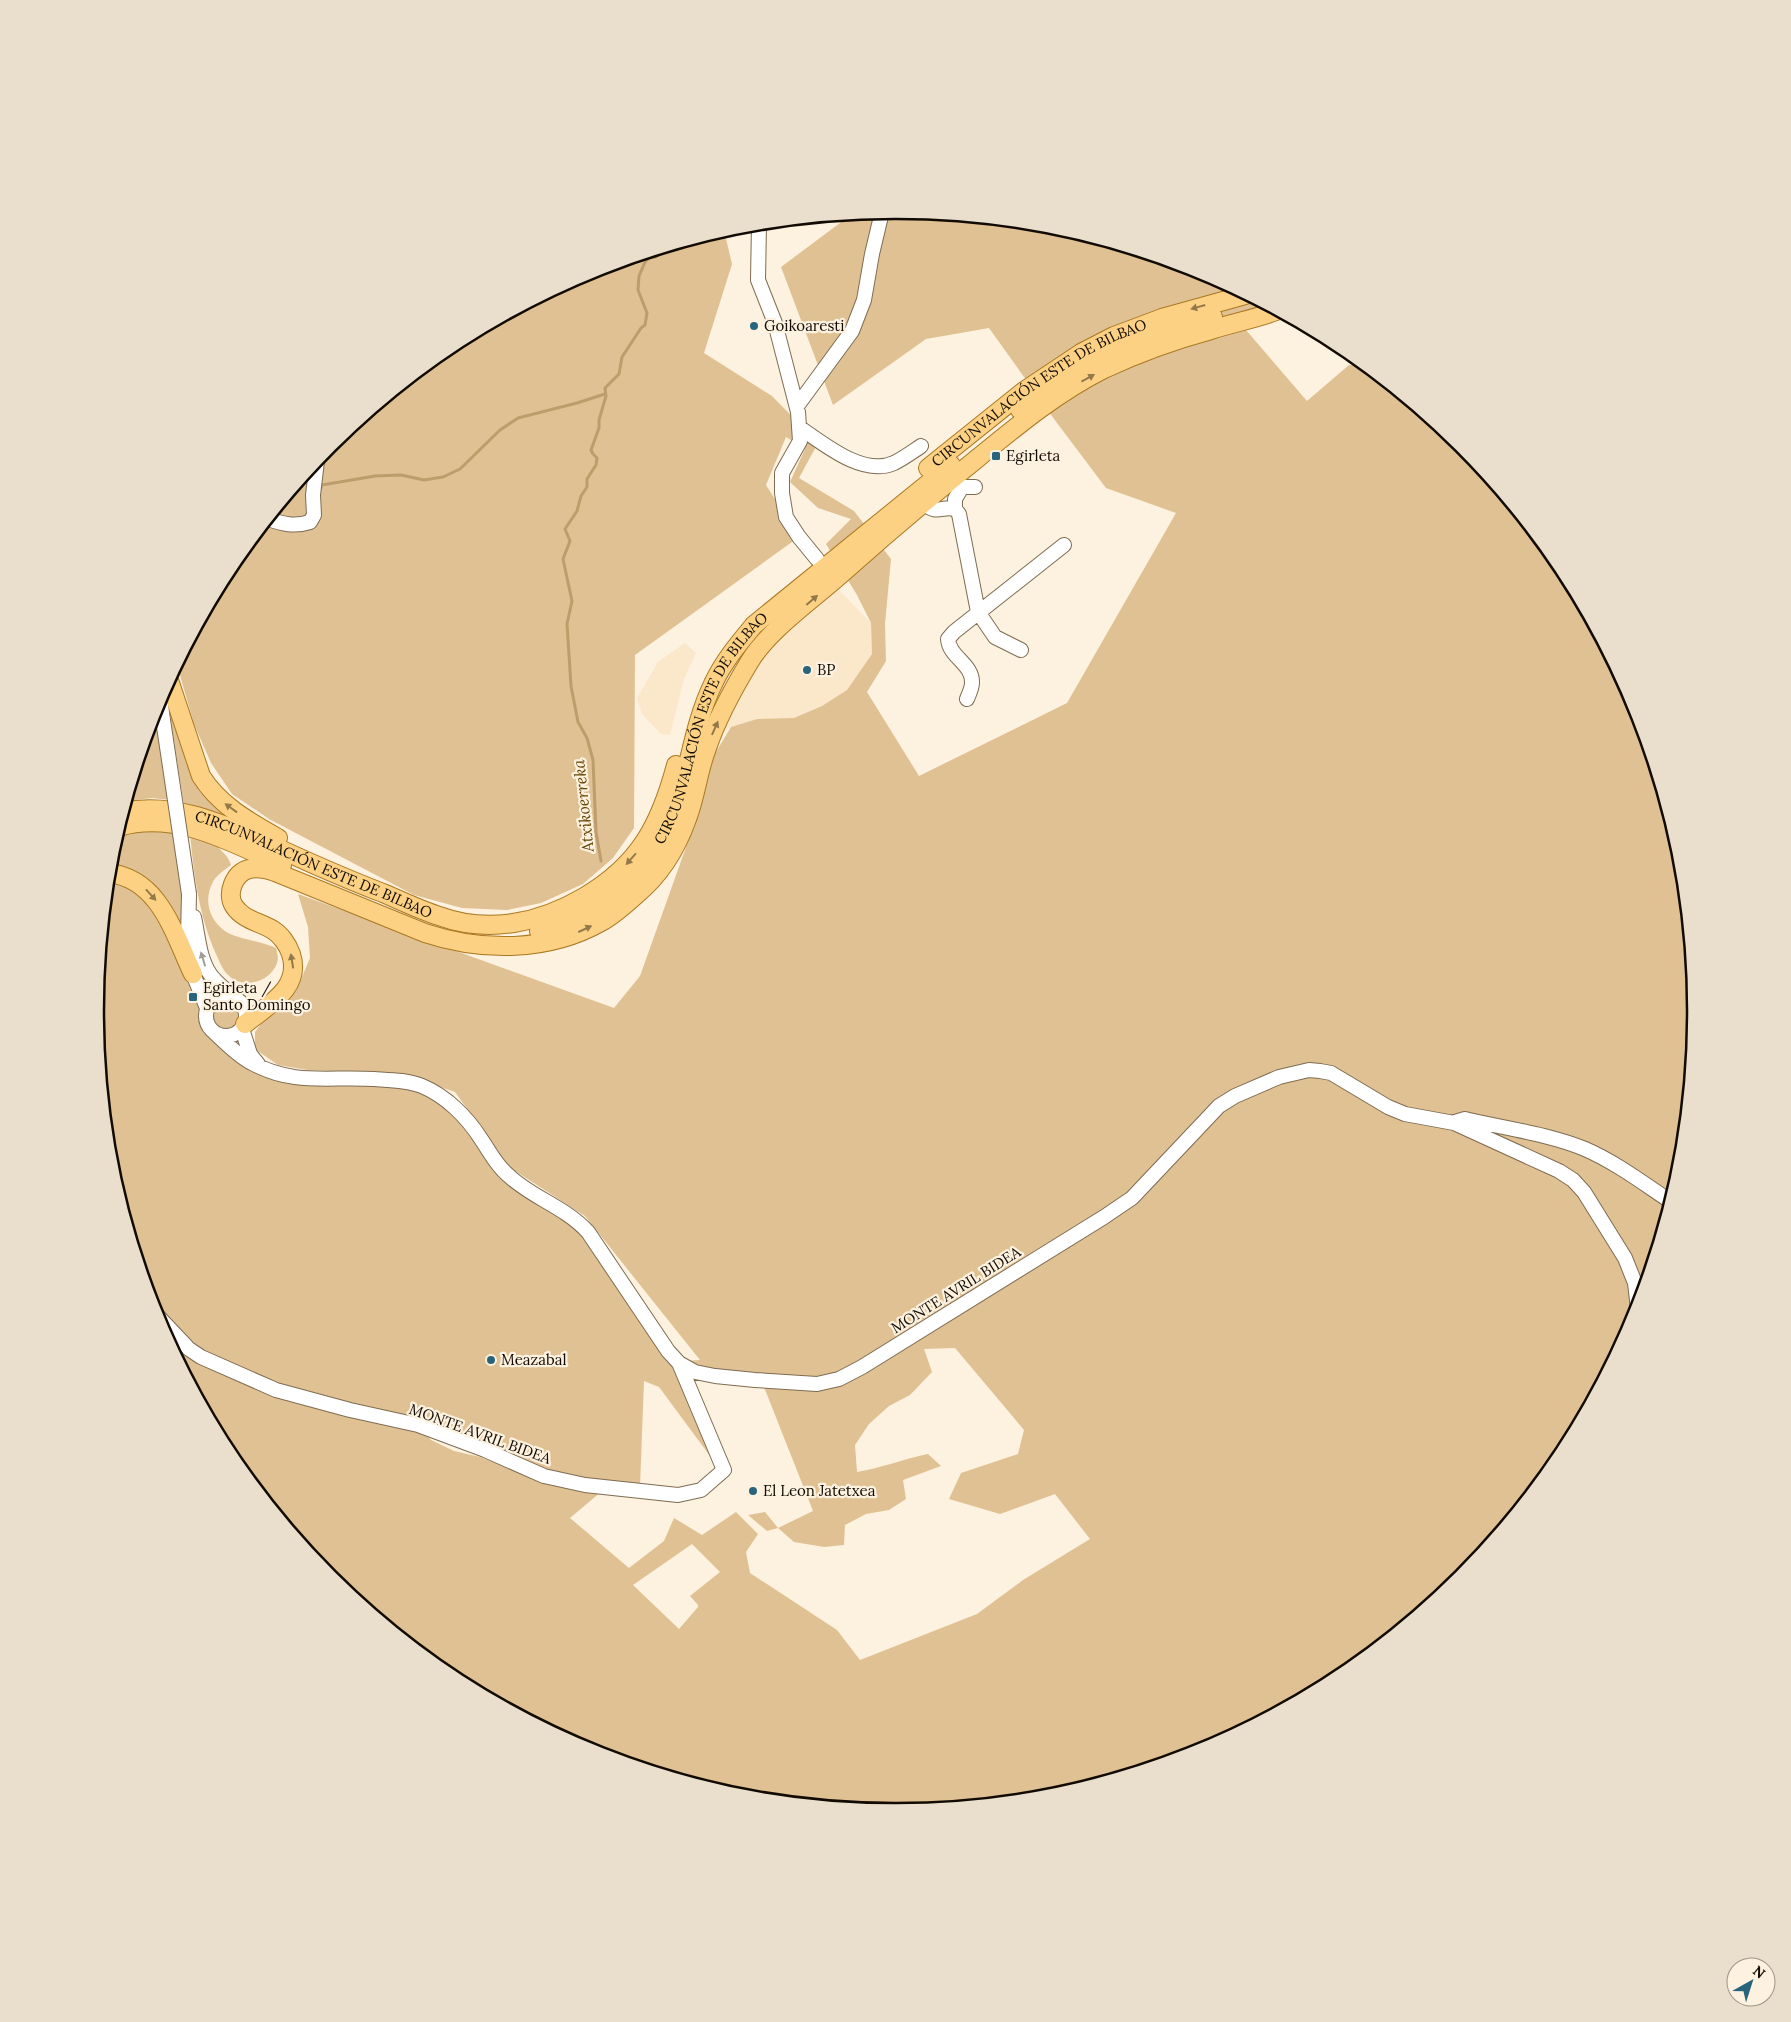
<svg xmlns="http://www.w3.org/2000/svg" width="1791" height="2022" font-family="Lora,serif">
<rect width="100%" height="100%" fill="#fdf1df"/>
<path fill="#fbe7ca" d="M834 585 871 623 872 654 847 690 822 706 794 718 757 719 731 727 719 734 767 648Z
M685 643 696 653 684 679 670 735 661 734 642 714 637 698 658 662Z"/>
<path fill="#e0c193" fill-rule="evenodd" d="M896 211 1052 226 1202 272 1284 315 1246 330 1307 401 1349 365H1364L1462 445 1561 567 1635 705 1681 855 1696 1011 1681 1167 1635 1318 1561 1456 1461 1577 1340 1677 1202 1751 1051 1796 895 1811 739 1796 589 1750 451 1676 329 1577 230 1455 161 1327 194 1359 269 1391 328 1408 413 1428 426 1434 431 1440 454 1451 480 1457 550 1484 602 1491 570 1518 629 1568 664 1541 674 1518 702 1535 736 1512 758 1534 746 1552 750 1573 837 1630 860 1660 977 1614 1023 1580 1090 1539 1055 1494 1000 1514 949 1499 961 1473 1018 1454 1024 1430 955 1348 924 1349 932 1372 910 1395 889 1406 869 1424 855 1445 857 1472C881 1468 904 1459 928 1454L941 1466 903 1480 906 1499 889 1510 866 1514 845 1525 844 1545 824 1547 794 1542 778 1528 767 1531 748 1515 765 1512 778 1528 813 1511 764 1387 724 1384 696 1379 677 1369 713 1460 659 1387 644 1381 640 1486 583 1480 551 1472 423 1423 279 1387 205 1355 194 1348 174 1330 153 1306 110 1167 95 1011 108 877H112C135 882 147 894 160 914L201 1006 203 1024 215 1039 247 1065 269 1075 288 1081 315 1083H393L409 1086 424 1091 445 1105 475 1136 491 1164 504 1178 553 1211 571 1224 578 1232 590 1247 667 1362 700 1360 585 1216 509 1167 455 1092 402 1074 307 1070 278 1065 255 1049V1032L266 1017 284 1006 297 989 310 958 308 927 298 894 614 1008 640 976 695 822 693 805 711 760 731 727 757 719 794 718 822 706 847 690 872 654 871 623 857 595 826 544 851 519 818 508 790 482 805 449 786 437 766 485 799 537 635 655 634 828 613 858 583 884 541 903 507 910 462 908 414 895 269 819 232 794 211 763 194 724 177 665 230 566 330 445 451 345 589 271 724 230 732 264 704 353 772 396 818 443 799 478 854 511 891 559 885 624 886 661 867 692 919 776 1067 703 1176 513 1106 488 1054 419 989 328 926 339 833 405 781 267 844 220 842 216ZM692 1544 720 1572 690 1596 698 1605V1607L679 1629 633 1585Z
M166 690 199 791 225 814 251 830 184 805Z
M156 704 170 800 152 798 127 801Z
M174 829 183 906V944L173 914 109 868 110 855 117 832Z
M190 834 216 843C220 852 228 854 231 865 226 869 218 874 214 880 203 898 208 919 225 931 236 939 262 941 276 948 277 953 279 958 277 963 270 983 242 990 227 974 222 969 219 960 216 954 199 916 194 875 190 834Z
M213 1016a13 13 0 1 1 26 0a13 13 0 1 1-26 0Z"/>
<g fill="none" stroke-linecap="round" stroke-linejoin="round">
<path stroke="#be9d6c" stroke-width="3" d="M891 217 896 211
M321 488 322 485 375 476 401 475 424 480 443 477 460 469 500 430 518 418 577 403 605 394
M601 861 596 832 593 760 587 738 578 722 571 686 567 624 572 601 563 559 570 541 565 529 577 511 581 496 587 487V479L596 465 597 458 593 454 591 450 599 428V420L606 396 605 388 619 374 622 357 641 328 645 325 647 313 638 290 639 276 645 262 649 258 656 257 660 250"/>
<g stroke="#7e6c52" stroke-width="16">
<path id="minor" d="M759 224 758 280 775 323 798 412 800 441 782 473V493L786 517 799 537 817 559
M797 406 852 331 864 300 872 254 882 212
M799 427C824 444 863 477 894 463 904 458 912 452 921 446
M923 503C938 516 942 505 955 509L959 514 978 612 995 637 1021 650
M955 509V499L962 487H975
M268 519C283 524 294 527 310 522L314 515 313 495 317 461
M160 698 163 720
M967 699C969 694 972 688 972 683 973 664 949 657 948 639L954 632 1064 545
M189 894 188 936 193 974 207 1008
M194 917C198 935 199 958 210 974 216 983 225 989 233 996
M206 1016a20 20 0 1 1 40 0a20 20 0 1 1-40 0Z
M242 1029 250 1054 258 1064
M214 1032C226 1043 238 1056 252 1063 294 1086 329 1076 374 1079 390 1080 407 1080 422 1086 446 1096 467 1117 481 1139 490 1152 496 1165 508 1175 532 1198 564 1206 588 1232L668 1351 679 1363 695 1372 715 1376 755 1380 817 1384 839 1379 862 1367 1104 1217 1132 1198 1219 1106 1235 1096 1279 1077 1309 1070 1320 1071 1331 1073 1388 1107 1405 1114 1454 1123 1559 1171 1573 1180 1584 1192 1625 1258 1635 1283 1638 1309
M1455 1122 1465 1119C1503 1128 1549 1134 1585 1149 1615 1162 1643 1183 1670 1201
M155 1313 189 1349 201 1357 276 1390 350 1410 418 1425 485 1450 544 1476 585 1485 678 1495 701 1490 724 1470 679 1363"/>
</g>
<g stroke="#a97822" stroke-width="20">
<g id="major">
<path d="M1020 410C1081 362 1138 337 1213 317"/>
<path id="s1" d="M928 468 1024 391 1081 353 1114 336 1162 318 1245 295"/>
<path d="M169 680 201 776C219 805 248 821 278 838"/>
<path id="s2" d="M123 812C170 802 216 821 258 839 299 858 341 877 383 893 402 901 420 910 439 916 488 934 540 923 584 897 639 865 660 825 676 765"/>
<path d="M119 827C176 810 232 843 282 865"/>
<path d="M109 873C160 879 174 934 193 974"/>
<path id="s3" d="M539 931C607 916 661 859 680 794 691 757 696 719 713 684 723 662 739 643 754 625L951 465"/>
<path d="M245 1024C268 1005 302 988 291 954 288 945 281 935 273 930 260 922 243 920 234 906 226 894 234 873 249 869 258 867 267 869 275 872L425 933C482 952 548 952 601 922 614 915 626 904 637 894 660 875 677 847 687 819 696 796 698 771 707 748 717 718 733 689 750 661 769 630 812 600 840 575 885 535 931 496 979 457 1018 425 1058 392 1104 369 1138 353 1174 340 1211 330 1232 323 1255 319 1276 311"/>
</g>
</g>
<use href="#minor" stroke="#fff" stroke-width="14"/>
<use href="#major" stroke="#fcd184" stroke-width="18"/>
<g stroke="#7e6c52" stroke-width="16" stroke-linecap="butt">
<path id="minor-bridge" d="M163 720 189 894"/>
</g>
<use href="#minor-bridge" stroke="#fff" stroke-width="14"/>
</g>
<defs><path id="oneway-solid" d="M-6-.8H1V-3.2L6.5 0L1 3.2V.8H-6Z" transform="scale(1.25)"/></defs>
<g fill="#93784a">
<use href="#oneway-solid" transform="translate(1198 307) rotate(164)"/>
<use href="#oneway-solid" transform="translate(1088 378) rotate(-29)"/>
<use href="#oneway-solid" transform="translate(812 600) rotate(-41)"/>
<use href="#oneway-solid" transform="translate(715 728) rotate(-66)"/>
<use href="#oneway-solid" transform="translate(231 808) rotate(-144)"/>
<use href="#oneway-solid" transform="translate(631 859) rotate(131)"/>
<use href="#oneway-solid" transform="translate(151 895) rotate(48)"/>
<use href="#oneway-solid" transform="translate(585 929) rotate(-25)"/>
<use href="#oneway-solid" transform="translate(292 961) rotate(-99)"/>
</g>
<use fill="#a09d9a" href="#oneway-solid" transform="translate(203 959) rotate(-107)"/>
<g fill="#28657c" stroke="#fdf1df" stroke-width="2">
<circle cx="754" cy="326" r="5"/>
<rect x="991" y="451" width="10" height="10" rx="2.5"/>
<circle cx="807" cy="670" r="5"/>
<rect x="188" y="992" width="10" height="10" rx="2.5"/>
<circle cx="491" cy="1360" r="5"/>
<circle cx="753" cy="1491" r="5"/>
</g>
<g text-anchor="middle" stroke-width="4.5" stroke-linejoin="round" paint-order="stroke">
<g font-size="15" fill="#120b03" stroke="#fdf1df" text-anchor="start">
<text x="764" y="331">Goikoaresti</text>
<text x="1006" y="461">Egirleta</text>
<text x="817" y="675">BP</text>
<text x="203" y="993">Egirleta /<tspan x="203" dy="17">Santo Domingo</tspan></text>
<text x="501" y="1365">Meazabal</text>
<text x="763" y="1496">El Leon Jatetxea</text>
</g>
<g font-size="15" fill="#120b03" stroke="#fdf1df">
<text dy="5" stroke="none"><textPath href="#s1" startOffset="135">CIRCUNVALACIÓN ESTE DE BILBAO</textPath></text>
<text dy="5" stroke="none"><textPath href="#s3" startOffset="280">CIRCUNVALACIÓN ESTE DE BILBAO</textPath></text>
<text dy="5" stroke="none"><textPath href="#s2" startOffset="201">CIRCUNVALACIÓN ESTE DE BILBAO</textPath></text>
<text transform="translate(956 1290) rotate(-32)" y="5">MONTE AVRIL BIDEA</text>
<text transform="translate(480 1434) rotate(20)" y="5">MONTE AVRIL BIDEA</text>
</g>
<g font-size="16" font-style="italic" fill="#654403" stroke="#fdf1df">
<text transform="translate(583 806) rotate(-96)" y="6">Atxikoerreka</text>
</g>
</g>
<path d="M0 0H1791V2022H0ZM895 219H896A791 791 0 0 1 1687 1010V1012A791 791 0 0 1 896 1803H895A791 791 0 0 1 104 1012V1010A791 791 0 0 1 895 219Z" fill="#eadfcd" fill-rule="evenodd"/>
<path fill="none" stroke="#120b03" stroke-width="2.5" d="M895 219H896A791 791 0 0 1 1687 1010V1012A791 791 0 0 1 896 1803H895A791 791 0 0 1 104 1012V1010A791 791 0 0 1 895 219Z"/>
<g transform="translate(1751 1982) rotate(39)"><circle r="24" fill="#fdf1df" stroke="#9f9587"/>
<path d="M0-4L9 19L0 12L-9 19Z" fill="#28657c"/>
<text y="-8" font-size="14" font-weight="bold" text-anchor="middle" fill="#120b03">N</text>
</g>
</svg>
